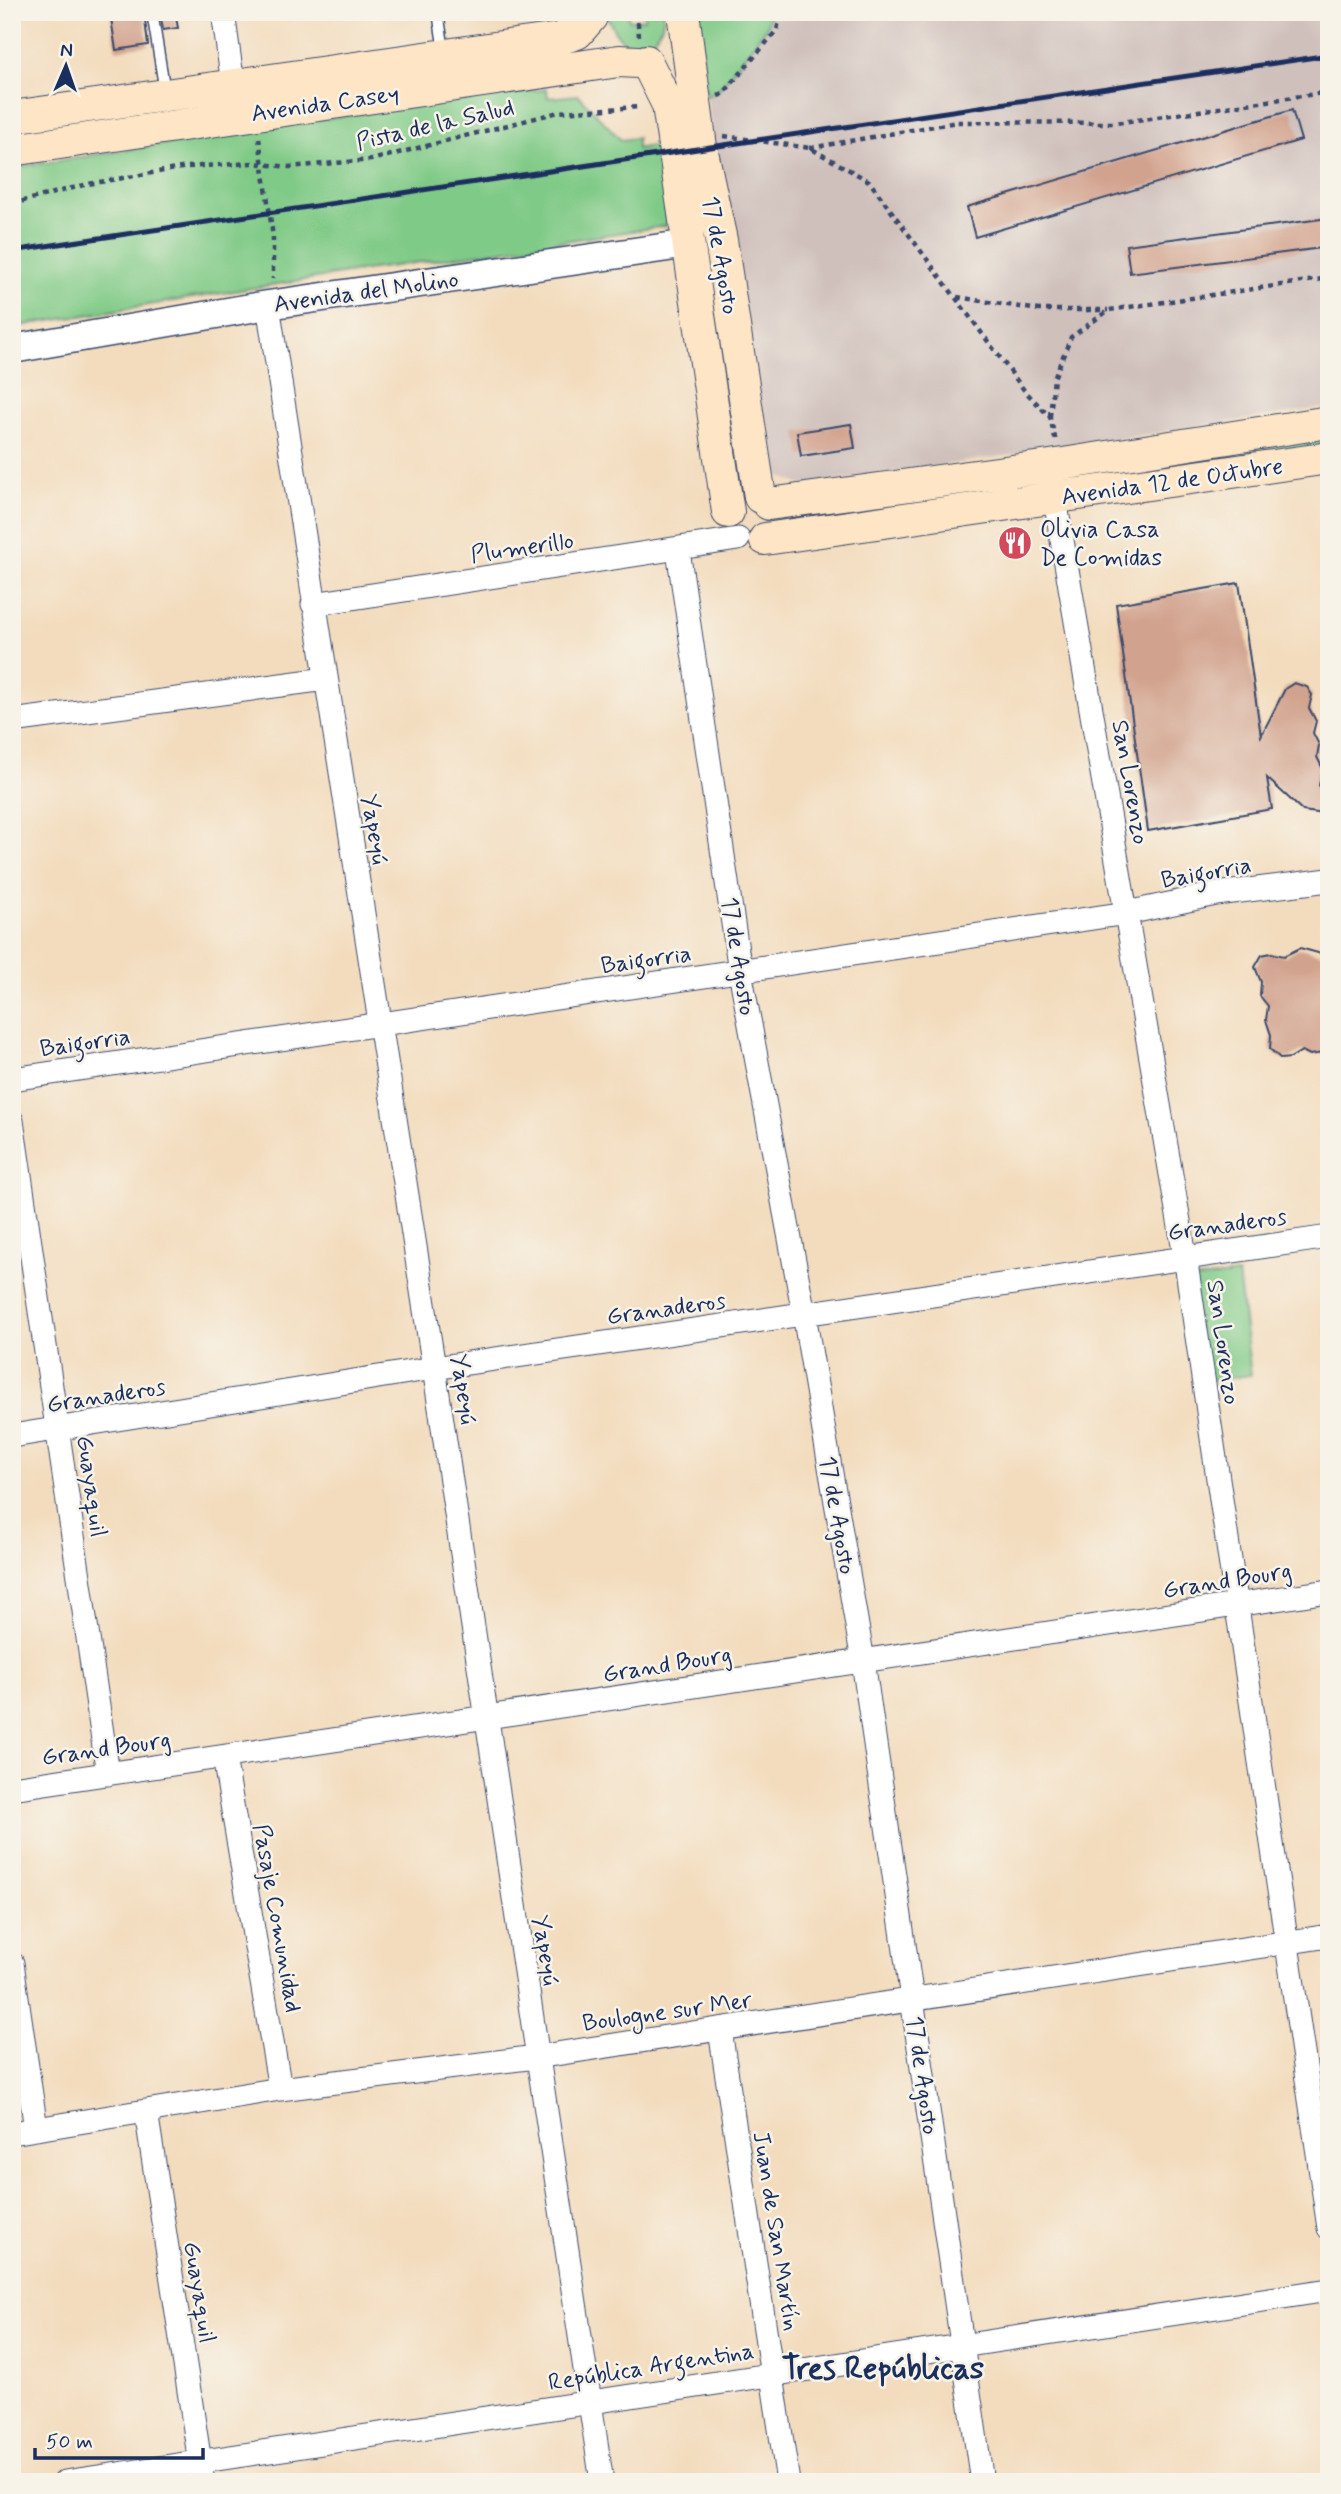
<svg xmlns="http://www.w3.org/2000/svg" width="1341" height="2494" font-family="Mynerve,sans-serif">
<rect width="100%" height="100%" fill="#f7f3e8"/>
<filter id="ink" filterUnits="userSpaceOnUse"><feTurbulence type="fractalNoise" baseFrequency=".0143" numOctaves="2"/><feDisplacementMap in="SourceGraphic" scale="14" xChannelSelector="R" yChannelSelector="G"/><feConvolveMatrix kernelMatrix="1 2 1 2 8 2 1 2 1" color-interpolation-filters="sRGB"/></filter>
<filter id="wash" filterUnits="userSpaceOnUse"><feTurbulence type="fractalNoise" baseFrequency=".00686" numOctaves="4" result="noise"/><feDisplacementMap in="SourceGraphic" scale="28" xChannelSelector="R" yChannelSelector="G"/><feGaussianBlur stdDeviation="1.57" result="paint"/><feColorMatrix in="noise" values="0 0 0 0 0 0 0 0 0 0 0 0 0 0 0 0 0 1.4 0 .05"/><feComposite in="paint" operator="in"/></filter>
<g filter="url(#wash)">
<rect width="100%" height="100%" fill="#f3dcbd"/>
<path fill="#cfc0bb" d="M697 12H1329V407L804 486 780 476 768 463 706 96Z"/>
<path fill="#80ca87" stroke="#4e7c72" stroke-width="2" d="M605 12H628L629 20 644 19V12H664L662 26 648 48C623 50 615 34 605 12Z
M697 12H770L767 26 717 92 706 96Z
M547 89 548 98 578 95 621 140 637 138V149L666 143 667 226 353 272 12 327V168L362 113Z
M1329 433V446L1116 473 1115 470Z
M1238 1274 1251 1375 1205 1381 1192 1280Z"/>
<g id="blocks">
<path fill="#d1a28d" d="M110 12H144L148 45 116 50Z
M160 12H175L178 28 163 30Z
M1292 110 1301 140 975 237 967 207Z
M1329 218V247L1130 273 1126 245Z
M851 424 855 448 801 456 797 432Z
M1239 583 1261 736 1285 689 1294 683 1307 687 1312 695 1309 708 1316 721 1313 733 1319 745 1317 757 1323 769 1319 785 1326 797 1325 806 1317 813 1303 811 1267 778 1272 809 1148 831 1116 604Z
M1300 948 1329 956V1052L1310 1055 1302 1051 1290 1058 1281 1059 1270 1049 1271 1035 1266 1020 1268 1006 1260 996 1261 982 1255 967 1262 955 1271 953 1284 956Z"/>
</g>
</g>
<g filter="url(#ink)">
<use href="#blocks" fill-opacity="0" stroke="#3b496c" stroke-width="2"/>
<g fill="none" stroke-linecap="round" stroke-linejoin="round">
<g stroke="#3b496c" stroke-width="13">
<path id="service" d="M152 12 165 92
M438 12 444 51"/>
</g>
<g stroke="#3b496c" stroke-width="25">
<path id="minor" d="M223 12 235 99
M268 305 434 1368 602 2482
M1052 482 1185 1256 1329 2228
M678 550 740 971 804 1314 863 1661 982 2482
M313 604 738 539
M12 721 326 679
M12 1079 1127 913 1216 894 1329 880
M12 1121 108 1774
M12 1436 434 1368 1329 1237
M224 1757 280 2089
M12 1788 1329 1591
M12 1963 36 2129
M720 2030 788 2482
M146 2111 203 2482
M12 2133 280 2089 536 2057 1329 1936
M65 2482 1329 2290"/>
</g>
<g stroke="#3b496c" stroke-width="31">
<path id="tertiary" d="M12 349 268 305 689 244"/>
</g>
<g stroke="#3b496c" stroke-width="34">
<path id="secondary" d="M683 12 701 147 721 240 760 497
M646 61 668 105 728 512
M12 117 558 39 577 33 591 17
M12 150 619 61 638 62
M769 504 1050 466 1329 422
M765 539 1329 458"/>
</g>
<path stroke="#3b496c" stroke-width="4.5" stroke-dasharray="5 5" stroke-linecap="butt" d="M637 12 639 36
M718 96 723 94 777 30 781 12
M724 136 810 148 869 181 1024 390 1050 417 1056 442
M259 138 273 237V279
M810 148 957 122 1116 123 1329 92
M12 204 88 184 187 167 253 163 289 167 371 160 559 112 640 107
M957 297 1039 310H1108
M1050 416 1054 378 1071 337 1109 310 1329 278"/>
<use href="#service" stroke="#fff" stroke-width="10"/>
<use href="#minor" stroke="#fff" stroke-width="23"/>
<use href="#tertiary" stroke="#fff" stroke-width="28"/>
<use href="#secondary" stroke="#fde5c5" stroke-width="32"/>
<path stroke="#1b2f5e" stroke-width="5" d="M12 251 1329 55"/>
</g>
</g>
<defs>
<g id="restaurant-disc" transform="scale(1.75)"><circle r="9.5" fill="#d1495b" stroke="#f7f3e8"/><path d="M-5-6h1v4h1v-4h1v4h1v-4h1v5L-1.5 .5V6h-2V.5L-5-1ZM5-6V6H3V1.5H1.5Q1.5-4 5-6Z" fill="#fff"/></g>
</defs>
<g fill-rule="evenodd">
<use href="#restaurant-disc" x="1015" y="543"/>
</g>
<g text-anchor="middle" stroke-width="5" stroke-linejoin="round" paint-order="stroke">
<g font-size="24" fill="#1b2f5e" stroke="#f7f3e8">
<text transform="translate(325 103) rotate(-8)" y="8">Avenida Casey</text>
<text transform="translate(435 124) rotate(-13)" y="8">Pista de la Salud</text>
<text transform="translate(721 255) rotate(80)" y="8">17 de Agosto</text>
<text transform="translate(366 291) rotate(-8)" y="8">Avenida del Molino</text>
<text transform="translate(1172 481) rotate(-8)" y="8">Avenida 12 de Octubre</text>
<text transform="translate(522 547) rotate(-8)" y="8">Plumerillo</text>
<text transform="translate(1131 782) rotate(80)" y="8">San Lorenzo</text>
<text transform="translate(375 829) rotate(81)" y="8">Yapeyú</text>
<text transform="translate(1206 872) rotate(-10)" y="8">Baigorria</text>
<text transform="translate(739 956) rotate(81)" y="8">17 de Agosto</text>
<text transform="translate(646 959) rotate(-8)" y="8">Baigorria</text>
<text transform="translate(85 1042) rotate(-8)" y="8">Baigorria</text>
<text transform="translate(1227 1224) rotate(-8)" y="8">Granaderos</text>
<text transform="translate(666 1308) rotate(-8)" y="8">Granaderos</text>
<text transform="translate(1224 1342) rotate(82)" y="8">San Lorenzo</text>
<text transform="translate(464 1389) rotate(82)" y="8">Yapeyú</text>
<text transform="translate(106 1395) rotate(-9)" y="8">Granaderos</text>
<text transform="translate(92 1486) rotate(82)" y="8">Guayaquil</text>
<text transform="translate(838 1515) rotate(80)" y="8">17 de Agosto</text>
<text transform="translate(1227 1580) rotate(-9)" y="8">Grand Bourg</text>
<text transform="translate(667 1664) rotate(-9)" y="8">Grand Bourg</text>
<text transform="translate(106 1748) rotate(-8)" y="8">Grand Bourg</text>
<text transform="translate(278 1918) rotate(80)" y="8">Pasaje Comunidad</text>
<text transform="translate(546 1950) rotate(81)" y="8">Yapeyú</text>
<text transform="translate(667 2011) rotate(-8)" y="8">Boulogne sur Mer</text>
<text transform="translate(923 2075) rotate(82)" y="8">17 de Agosto</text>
<text transform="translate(777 2231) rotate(81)" y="8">Juan de San Martín</text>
<text transform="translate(200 2292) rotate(81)" y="8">Guayaquil</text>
<text transform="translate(651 2366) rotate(-9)" y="8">República Argentina</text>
</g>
<g font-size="24" fill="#1b2f5e" stroke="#f7f3e8" text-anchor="start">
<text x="1040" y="537">Olivia Casa<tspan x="1040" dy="28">De Comidas</tspan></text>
</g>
<g font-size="32" font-weight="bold" fill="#1b2f5e" stroke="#f7f3e8">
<text x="883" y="2378">Tres Repúblicas</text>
</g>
</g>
<rect width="1341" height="2494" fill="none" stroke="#f7f3e8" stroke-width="42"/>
<g transform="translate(66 66) rotate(2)" stroke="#f7f3e8" stroke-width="5" paint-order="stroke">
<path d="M0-5L12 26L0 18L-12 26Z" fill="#1b2f5e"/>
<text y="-10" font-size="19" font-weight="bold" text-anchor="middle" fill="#1b2f5e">N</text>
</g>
<path d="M35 2448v10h168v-10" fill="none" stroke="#1b2f5e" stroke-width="3.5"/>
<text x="46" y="2448" font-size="21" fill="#1b2f5e" stroke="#f7f3e8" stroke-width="5" paint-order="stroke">50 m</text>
</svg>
